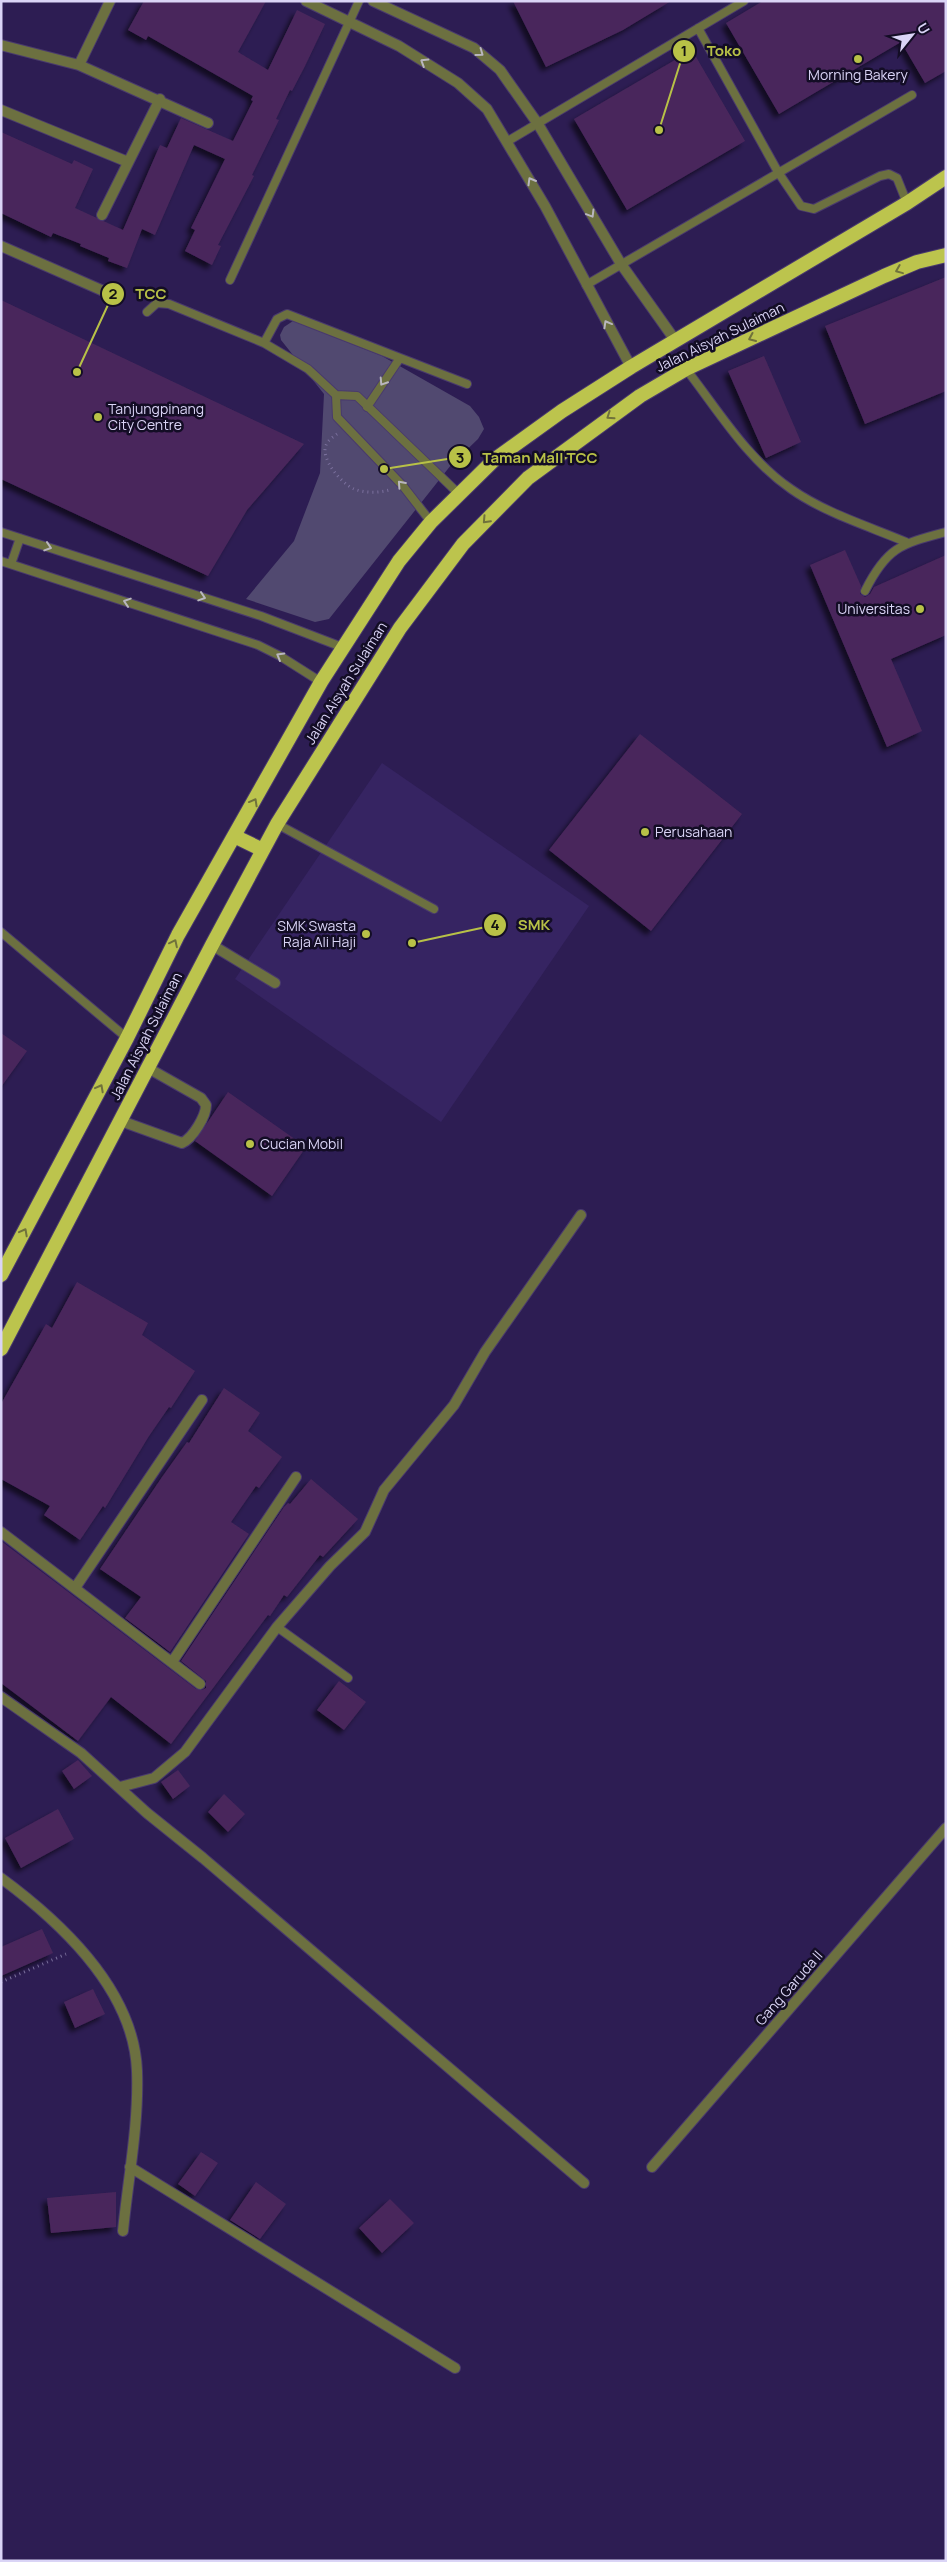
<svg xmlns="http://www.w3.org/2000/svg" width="947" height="2562" font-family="Manrope,sans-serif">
<defs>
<filter id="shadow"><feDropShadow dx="-4.5" dy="4.5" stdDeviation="2.5" flood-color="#0009"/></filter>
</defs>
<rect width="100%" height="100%" fill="#2d1d53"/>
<path fill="#362462" d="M382 763 589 906 441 1122 235 979Z"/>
<path fill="#514970" d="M293 321 382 356 470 406 479 417 484 429 478 439 451 465 329 619 315 622 246 599 294 541 320 473 324 394 281 340 280 335 284 327Z"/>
<path fill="#49275b" filter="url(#shadow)" d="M144 1H266L238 52 268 70 297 10 325 24 305 66 292 91 290 90 276 119 279 120 252 175 254 176 218 245 221 246 212 265 185 251 195 230 191 228 225 159 194 145 155 235 142 229 127 268 108 261 109 258 80 246 81 244 53 233 51 237 1 213V132L72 164 74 160 93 169 75 208 123 230 160 145 167 148 181 118 233 141 253 101 251 100 253 96 148 36 146 40 128 30Z
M513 1H671L623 30 546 67Z
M763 1H946V71L925 83 901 42 779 114 726 23Z
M692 50 745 141 627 210 574 119Z
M946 277V391L865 424 825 326Z
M1 300 304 444 247 510 208 576 1 479Z
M764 356 801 442 766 458 728 371Z
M845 550 861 586 860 594 865 597 870 594 874 587 946 555V635L891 659 922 731 887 747 810 565Z
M640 734 742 814 651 931 549 850Z
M1 1033 27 1051 1 1087Z
M228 1092 306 1147 272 1196 195 1141Z
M77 1282 148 1323 142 1335 195 1371 171 1408 169 1407 149 1436 105 1508 103 1506 80 1540 44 1515 50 1506 1 1479V1404L46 1324 52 1328Z
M224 1388 260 1413 248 1431 282 1457 259 1488 256 1486 231 1522 249 1534 170 1652 125 1618 141 1597 100 1569 162 1477 187 1442 189 1443Z
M311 1479 358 1519 323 1557 320 1555 287 1597 284 1595 270 1616 268 1615 171 1744 111 1697 78 1741 1 1683V1541L196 1689 202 1690 206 1688V1681L181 1661 284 1507 288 1503 290 1504Z
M339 1681 366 1702 344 1730 317 1710Z
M78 1760 92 1776 74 1789 62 1771Z
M178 1770 190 1786 173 1799 161 1782Z
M224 1794 245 1814 228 1832 208 1812Z
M58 1809 74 1839 21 1868 5 1838Z
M42 1929 53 1953 1 1976V1947Z
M93 1989 105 2014 75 2028 64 2002Z
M201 2152 218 2163 195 2196 178 2184Z
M256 2182 286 2204 260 2239 230 2220Z
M116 2192V2227L51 2233 47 2198Z
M390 2199 414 2223 382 2253 359 2228Z"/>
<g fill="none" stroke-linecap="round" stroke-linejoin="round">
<g stroke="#493a6d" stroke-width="10">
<path id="service" d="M698 28 778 172 801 206 814 209 880 176 889 174 897 178 907 203
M508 141 744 1
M230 280 359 1
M586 285 912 95
M147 312 157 303 169 304 264 343 308 369 336 395 357 396 459 494
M264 343 277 319 287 314 467 384
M686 369C718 410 747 459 791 489 825 513 868 526 906 542
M336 395 337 417 403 486 431 522
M367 407 400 358
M1 532 261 616 342 647
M1 561 258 645 280 656 321 682
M11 564 20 538
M865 591C887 547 901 544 946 532
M277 824 434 909
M1 932 127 1038
M277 1627 348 1678"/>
</g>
<g stroke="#493a6d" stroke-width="12">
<path id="minor" d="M306 1 399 46 458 83 487 109 545 206 631 367
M373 1 474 48 500 70 538 124 621 264 675 340
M1 45 79 65 208 123
M79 65 110 1
M1 110 128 162
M102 215 160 99
M1 246 108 293
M212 945 275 983
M121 1121 182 1143C193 1138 206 1116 206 1105L201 1098 148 1068
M1 1532 200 1684
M75 1588 202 1400
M172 1662 296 1477
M1 1697 81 1753 147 1813 203 1858 584 2183
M120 1787 154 1778 185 1752 277 1627 330 1566 365 1532 384 1490 454 1405 485 1352 581 1215
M1 1878C62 1923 134 1991 137 2071 139 2124 128 2179 123 2231
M130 2167 455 2368
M652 2167 946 1828"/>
</g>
<g stroke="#493a6d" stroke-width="16">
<path id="trunk" d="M234 836 263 850
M1 1275 127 1038 178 935 321 682 399 561 431 522 494 460 562 411 631 367 907 203 946 177
M1 1349 212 945 277 824 400 628 463 544 528 478 640 396 686 369 884 276 917 262 946 255"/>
</g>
<path stroke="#7b709d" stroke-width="3" stroke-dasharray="1 4" stroke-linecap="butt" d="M337 434C333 437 328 440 326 445 320 459 342 484 354 489 365 493 378 493 389 490
M1 1982 66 1954"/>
<use href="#service" stroke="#6c7040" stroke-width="8"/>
<use href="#minor" stroke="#6c7040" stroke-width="10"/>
<use href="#trunk" stroke="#bcc44d" stroke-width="14"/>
</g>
<defs><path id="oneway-chevron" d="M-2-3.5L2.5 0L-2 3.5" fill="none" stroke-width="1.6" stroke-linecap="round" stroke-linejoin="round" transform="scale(1.25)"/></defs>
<g stroke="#b9b6bf">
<use href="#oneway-chevron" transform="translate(480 53) rotate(36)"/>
<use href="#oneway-chevron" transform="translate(424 62) rotate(-148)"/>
<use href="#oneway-chevron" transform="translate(531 181) rotate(-120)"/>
<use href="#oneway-chevron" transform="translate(591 214) rotate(59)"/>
<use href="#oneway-chevron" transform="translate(607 324) rotate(-119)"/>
<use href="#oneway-chevron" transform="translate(383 382) rotate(123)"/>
<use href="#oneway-chevron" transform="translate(401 484) rotate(-132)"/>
<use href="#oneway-chevron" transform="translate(48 547) rotate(18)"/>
<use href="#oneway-chevron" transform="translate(202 597) rotate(18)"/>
<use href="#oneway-chevron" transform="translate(127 602) rotate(-162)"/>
<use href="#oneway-chevron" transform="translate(280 656) rotate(-150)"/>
</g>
<g stroke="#70723b">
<use href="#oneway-chevron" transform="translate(899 270) rotate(158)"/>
<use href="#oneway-chevron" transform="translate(752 338) rotate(156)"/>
<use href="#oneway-chevron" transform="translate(610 416) rotate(146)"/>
<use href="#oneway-chevron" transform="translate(486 520) rotate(133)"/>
<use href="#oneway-chevron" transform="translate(254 802) rotate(-61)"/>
<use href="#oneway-chevron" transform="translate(174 943) rotate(-64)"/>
<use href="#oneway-chevron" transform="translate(100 1088) rotate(-62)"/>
<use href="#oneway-chevron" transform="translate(24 1232) rotate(-62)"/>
</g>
<g fill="#b8c147" stroke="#130d25" stroke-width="2">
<circle cx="858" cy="59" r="5"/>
<circle cx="98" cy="417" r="5"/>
<circle cx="920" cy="609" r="5"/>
<circle cx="645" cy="832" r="5"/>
<circle cx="366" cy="934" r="5"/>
<circle cx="250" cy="1144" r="5"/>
</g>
<g text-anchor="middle" stroke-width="5" stroke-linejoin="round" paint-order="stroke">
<g font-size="14" fill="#dad4f6" stroke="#130d25" text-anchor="start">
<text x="858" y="80" text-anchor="middle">Morning Bakery</text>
<text x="108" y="414">Tanjungpinang<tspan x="108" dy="16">City Centre</tspan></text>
<text x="910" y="614" text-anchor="end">Universitas</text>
<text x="655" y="837">Perusahaan</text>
<text x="356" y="931" text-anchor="end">SMK Swasta<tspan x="356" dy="16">Raja Ali Haji</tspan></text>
<text x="260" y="1149">Cucian Mobil</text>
</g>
<g font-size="14" fill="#dad4f6" stroke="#130d25">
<text transform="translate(720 337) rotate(-26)" y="5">Jalan Aisyah Sulaiman</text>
<text transform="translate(346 683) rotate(-58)" y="5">Jalan Aisyah Sulaiman</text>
<text transform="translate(146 1036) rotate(-63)" y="5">Jalan Aisyah Sulaiman</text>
<text transform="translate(789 1988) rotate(-49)" y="5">Gang Garuda II</text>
</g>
</g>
<path fill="none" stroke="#b8c147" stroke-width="2" d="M659 130L684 51M77 372L113 294M384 469L460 457M412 943L495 925"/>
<g fill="#b8c147" stroke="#130d25" stroke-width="2">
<circle cx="659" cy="130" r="5"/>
<circle cx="77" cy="372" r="5"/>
<circle cx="384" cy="469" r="5"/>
<circle cx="412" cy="943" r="5"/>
<circle cx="684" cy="51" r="12"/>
<circle cx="113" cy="294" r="12"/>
<circle cx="460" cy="457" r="12"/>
<circle cx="495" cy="925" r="12"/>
</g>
<g font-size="15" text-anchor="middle" font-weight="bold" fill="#111">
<text x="684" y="56">1</text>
<text x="113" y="299">2</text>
<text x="460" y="463">3</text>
<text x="495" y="930">4</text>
</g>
<g font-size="15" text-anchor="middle" font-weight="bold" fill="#b8c147" stroke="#130d25" stroke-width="5" stroke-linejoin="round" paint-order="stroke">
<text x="724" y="56">Toko</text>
<text x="151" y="299">TCC</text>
<text x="540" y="463">Taman Mall TCC</text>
<text x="534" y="930">SMK</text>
</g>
<rect width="947" height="2562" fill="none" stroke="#dad4f6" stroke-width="5"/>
<g transform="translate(912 35) rotate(60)" stroke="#130d25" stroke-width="4" paint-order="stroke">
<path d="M0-4L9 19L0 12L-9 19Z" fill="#dad4f6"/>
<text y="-8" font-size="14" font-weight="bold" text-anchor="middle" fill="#dad4f6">U</text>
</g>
</svg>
